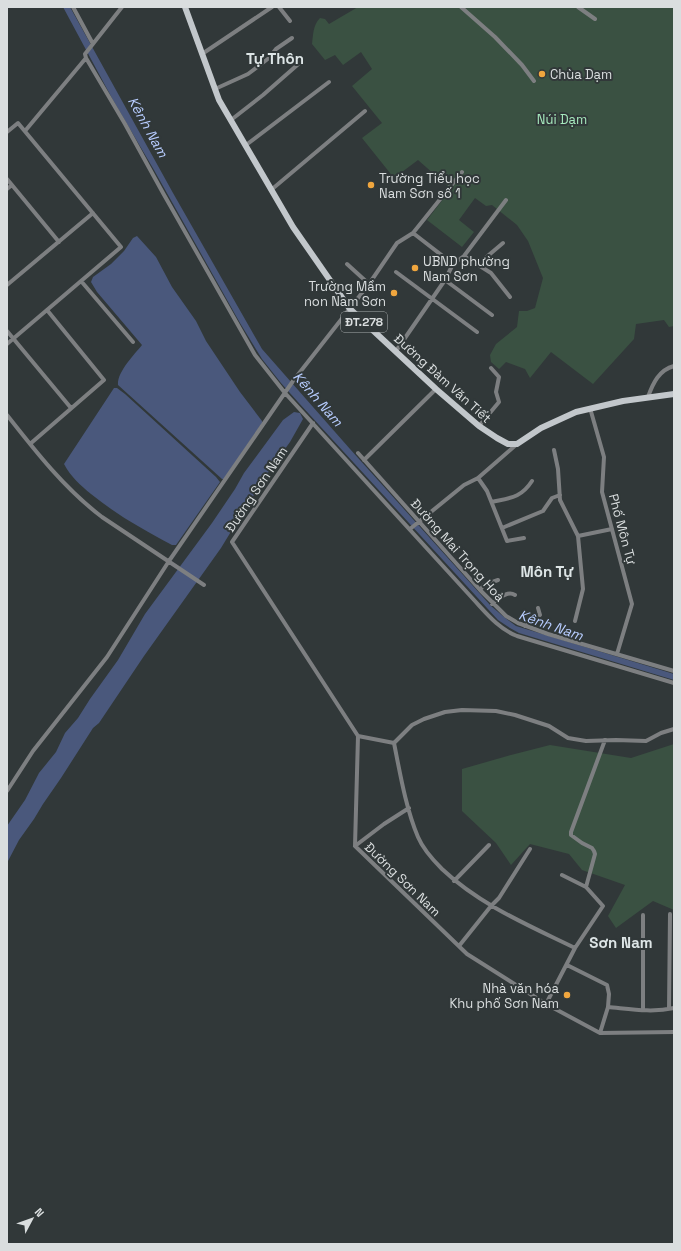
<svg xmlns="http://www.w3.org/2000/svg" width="681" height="1251" font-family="'Space Grotesk',sans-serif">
<rect width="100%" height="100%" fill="#313839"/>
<path fill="#3a5142" d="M358 7H674V326L669 327 664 320 636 324 634 339 593 384 551 352 530 378 525 369 506 362 499 369 491 362 490 355 496 344 517 327 519 311H527L535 308 543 278 528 241 517 225 492 205 486 206 475 198 459 220 474 232 462 247 427 220 451 189 418 160 394 178 362 138 382 123 352 86 372 69 361 52 343 65 335 55 325 60 312 44C313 35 313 25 320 18L325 19 329 24Z
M674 744V910L653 901 616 928 608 916 625 885 582 870 569 854 530 844 511 865 496 843 462 811V769L511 755 550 745 631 758Z"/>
<path fill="#4a587c" d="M63 7H70L173 193 262 349 350 449 491 606 504 617 516 626 674 674V680L519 633 510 628 498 620 298 402 281 383 262 359 240 323 154 170 113 100Z
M137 236 156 257 172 287 196 321 206 341 240 392 262 421V423L224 479H222L118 385C117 372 134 355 142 345L97 292 91 282 93 277 111 264 124 251 133 238Z
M114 388H117L125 394 216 477 220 482 176 545H172C142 529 117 515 91 494 80 485 71 477 64 464Z
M294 412 300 413 303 419 290 442 271 468 235 525 221 548 144 656 99 723 93 728 61 778 43 804 34 819 19 840 7 863V826L25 800 39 773 56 752 65 733 78 718 90 699 118 660 145 614 212 523 235 489 244 473 283 420Z"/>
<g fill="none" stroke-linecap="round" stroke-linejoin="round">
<path stroke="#7d7f81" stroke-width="4" d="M73 7 93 44
M122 7 85 54 86 58 125 124 163 193 255 355 285 393 474 600C487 614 499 629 517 636L674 683
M279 7 290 21
M461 7 495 37 522 65 534 81
M578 7 595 19
M202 54 272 7
M215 89 248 74 269 58 276 49 292 38
M231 120 263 95 303 60
M25 131 86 58
M7 132 18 123 121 247 7 344
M246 145 329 82
M7 179 59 242
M7 189 12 185
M271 190 365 111
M413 233 453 264
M464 256 491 273 510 297
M347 264 369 284
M477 265 503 243
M396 272 477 332
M445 280 492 315
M81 281 133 342
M7 285 93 213
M7 331 71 408
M396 351 445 280 453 264 464 256 506 200
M648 397C653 383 659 370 674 366
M590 408 604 457 602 492 632 604 617 654
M7 415C36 452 65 489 102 517L204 585
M313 423 232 542 358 736 355 846 467 954 546 1004 600 1033 674 1032
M479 426 499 402 496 392 499 377 491 368
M30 444 104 380 47 310
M554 450 558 469 560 500 578 536 583 589 575 621
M358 453 480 590 506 616 518 623 548 634 674 671
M364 460 436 389
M478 478 487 491 507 541 524 538
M492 502C510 498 521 498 532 481
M502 528 543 511 552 498 560 495
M410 529 464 485 478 478 517 444
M578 536 612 529
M480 590 484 585 498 580
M492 604C499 599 507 590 515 595
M525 626 540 615 538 608
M358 736 394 743
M394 743 412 725 424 719 445 712 462 710 496 711 515 715 549 726 568 738 586 741 616 740 646 741 661 733 674 729
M394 743C400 773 406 809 418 837 423 849 433 860 442 869 480 905 528 925 575 948
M7 791 33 751 107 657 169 561 293 381 369 284 397 243 413 233 462 172
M355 846 384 824 409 808
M454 881 489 845
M586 887 595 854 594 851 592 848 582 843 571 835V832L605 740
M459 946 491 906 499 898 530 849
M567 965 607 985 609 994 608 1007C630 1009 652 1013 674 1008
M546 1004 575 948 603 906 586 887 562 875
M669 1009 670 914
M643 1010V915
M600 1033 608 1007"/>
<path stroke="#c2c7cb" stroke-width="6" d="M185 7 219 100 293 227 350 309 436 389 479 426 497 438 508 444H517L541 428 576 412 623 401 674 394"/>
</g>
<g fill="#f0a63e" stroke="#313839" stroke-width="1.5">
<circle cx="542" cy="74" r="4"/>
<circle cx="371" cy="185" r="4"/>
<circle cx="415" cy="268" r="4"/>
<circle cx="394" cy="293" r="4"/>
<circle cx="567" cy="995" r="4"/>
</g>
<g text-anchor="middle" stroke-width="4" stroke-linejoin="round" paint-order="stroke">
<rect fill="#313839" stroke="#a7acad" stroke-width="1" x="341" y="312" width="46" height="20" rx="3"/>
<g font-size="12" font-weight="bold" fill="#dadedf">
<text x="364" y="326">ĐT.278</text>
</g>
<g font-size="13" fill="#dadedf" stroke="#313839" text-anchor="start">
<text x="550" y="79">Chùa Dạm</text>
<text x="379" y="183">Trường Tiểu học<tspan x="379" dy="15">Nam Sơn số 1</tspan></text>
<text x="423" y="266">UBND phường<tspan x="423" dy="15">Nam Sơn</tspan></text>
<text x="386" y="291" text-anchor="end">Trường Mầm<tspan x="386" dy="15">non Nam Sơn</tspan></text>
<text x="559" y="993" text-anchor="end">Nhà văn hóa<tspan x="559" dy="15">Khu phố Sơn Nam</tspan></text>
</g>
<g font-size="13" fill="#a6e9bd" stroke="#313839">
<text x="562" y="124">Núi Dạm</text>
</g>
<g font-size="13" fill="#dadedf" stroke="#313839">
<text transform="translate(443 378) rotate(42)" y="5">Đường Đàm Văn Tiết</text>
<text transform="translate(256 489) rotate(-56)" y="5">Đường Sơn Nam</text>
<text transform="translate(623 529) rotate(75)" y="5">Phố Môn Tự</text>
<text transform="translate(458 550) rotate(48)" y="5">Đường Mai Trọng Hoà</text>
<text transform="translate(403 879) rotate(44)" y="5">Đường Sơn Nam</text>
</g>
<g font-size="14" font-style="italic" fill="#b7ccfe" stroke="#313839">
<text transform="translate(148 127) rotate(61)" y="5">Kênh Nam</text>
<text transform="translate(318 399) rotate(49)" y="5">Kênh Nam</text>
<text transform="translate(551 625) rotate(19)" y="5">Kênh Nam</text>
</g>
<g font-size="15" font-weight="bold" fill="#dde5e6" stroke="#313839">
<text x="275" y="64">Tự Thôn</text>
<text x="547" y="577">Môn Tự</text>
<text x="621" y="948">Sơn Nam</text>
</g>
</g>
<rect width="681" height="1251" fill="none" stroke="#dadedf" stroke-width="16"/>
<g transform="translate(32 1219) rotate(49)" stroke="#313839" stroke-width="3" paint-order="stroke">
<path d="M0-3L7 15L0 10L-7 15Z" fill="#dadedf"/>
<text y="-6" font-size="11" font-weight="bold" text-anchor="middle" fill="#dadedf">N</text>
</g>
</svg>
